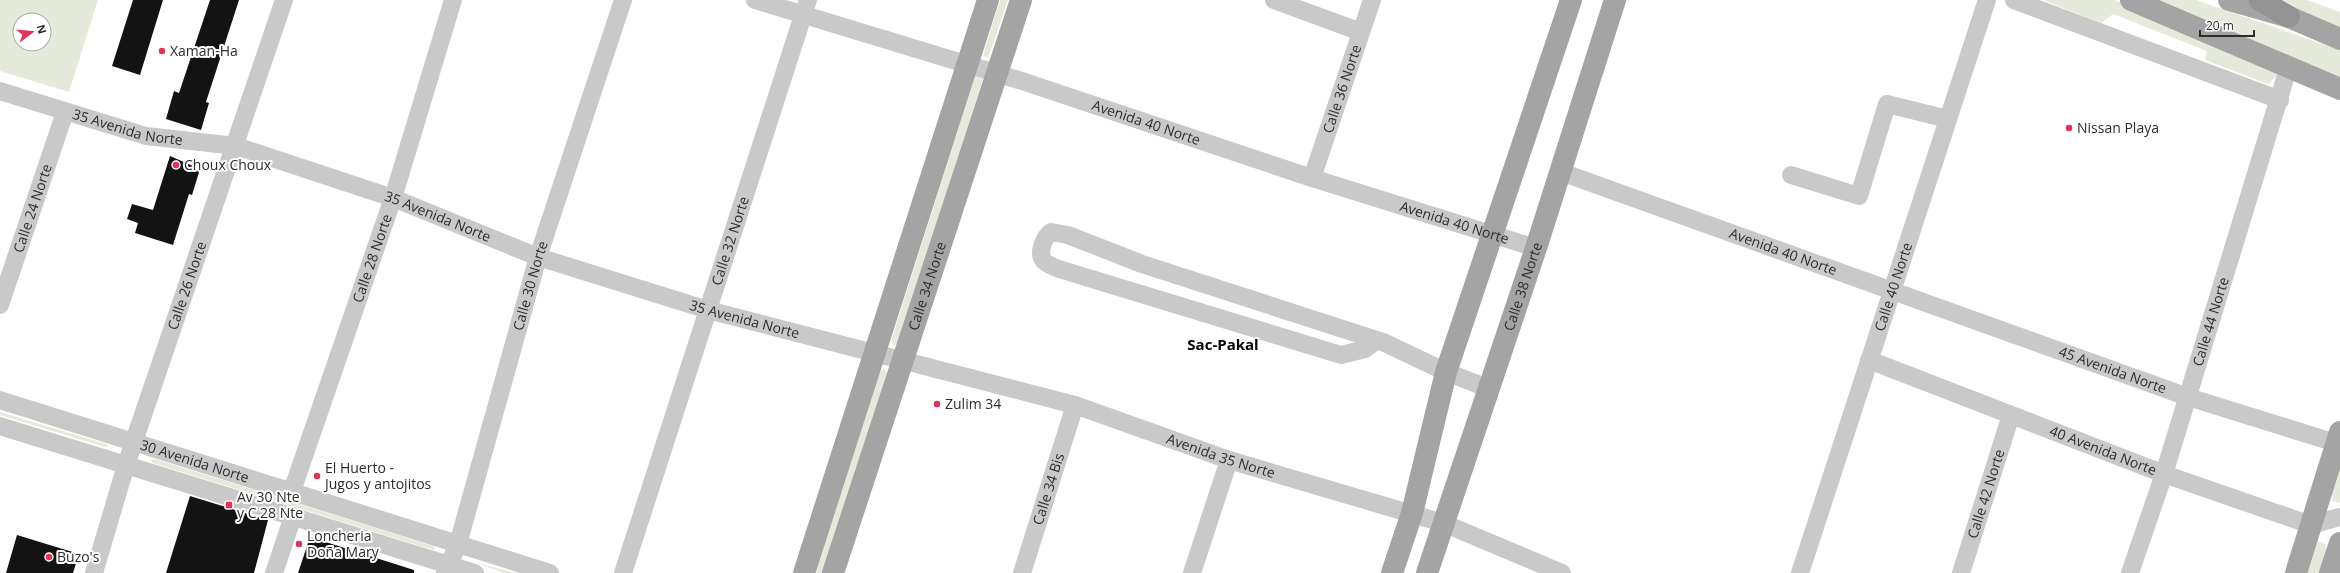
<svg xmlns="http://www.w3.org/2000/svg" width="2340" height="573" font-family="'Open Sans',sans-serif">
<rect width="100%" height="100%" fill="#fff"/>
<path fill="#e5eada" fill-rule="evenodd" d="M0 0H98L69 92 0 71ZM20 20H44V44H37L34 52 20 48Z
M1000 0H1008L988 58 984 56V52Z
M2043 0H2114L2275 70 2277 75 2268 84 2205 60 2207 51 2113 14 2101 23Z
M2151 0H2196L2340 50V81Z
M2275 0H2307L2340 12V27Z
M975 77 983 79 898 343 894 346 891 341Z
M883 369 887 371 886 378 822 573H815L880 372Z
M0 412 106 444 109 446 105 447 0 415Z
M155 459 433 546 436 549 433 550 153 463 150 460Z
M2340 470V503L2333 501 2332 494Z
M2318 541 2325 544 2326 550 2319 573H2305L2314 545Z
M474 562 516 573H504Z"/>
<path fill="#131313" d="M133 0H163L140 75 112 66Z
M210 0H239L206 102 209 103 201 130 166 119 174 91 179 93Z
M170 156 200 169 192 195 189 194 173 245 135 233 138 223 127 219 132 204 153 210Z
M190 496 268 520 254 573H166Z
M17 535 79 554 73 573H6Z
M310 537 414 570V573H298Z"/>
<g fill="none" stroke-linecap="round" stroke-linejoin="round">
<g stroke="#c9c9c9" stroke-width="18">
<path id="s1" d="M755 0 1022 81 1312 178 1536 248"/>
<path d="M1274 0 1361 32"/>
<path d="M2014 0 2280 100"/>
<path id="s2" d="M0 91 146 136 236 146 393 198 538 257 708 310 1075 405 1229 460 1443 523 1562 573"/>
<path id="s3" d="M1561 172 2188 397 2336 443"/>
<path d="M1791 175 1859 196 1887 104 1948 119"/>
<path id="s4" d="M1312 178 1372 0"/>
<path id="s5" d="M0 305 65 112"/>
<path d="M1377 340 1365 349 1341 355 1059 269C1054 267 1047 264 1044 261 1037 253 1044 237 1051 232L1068 235 1142 264 1383 342 1446 372 1490 389"/>
<path id="s6" d="M1869 360 2164 474 2311 525 2340 517"/>
<path id="s7" d="M0 400 550 573"/>
<path d="M0 426 475 573"/>
<path id="s8" d="M292 491 393 198 453 0"/>
<path id="s9" d="M94 573 126 465 284 0"/>
<path d="M274 573 293 516"/>
<path id="s10" d="M445 573 458 544 538 257 623 0"/>
<path id="s11" d="M623 573 808 0"/>
<path id="s12" d="M1022 573 1075 405"/>
<path d="M1192 573 1229 460"/>
<path id="s13" d="M1800 573 1987 0"/>
<path id="s14" d="M1961 573 2011 415"/>
<path id="s15" d="M2130 573 2164 474 2288 69"/>
</g>
<g stroke="#a4a4a4" stroke-width="22">
<path d="M2131 0 2340 89"/>
<path d="M2229 0 2289 17 2340 39"/>
<path d="M804 573 988 0"/>
<path id="s16" d="M833 573 1021 0"/>
<path d="M1392 573 1412 513 1446 372 1571 0"/>
<path id="s17" d="M1427 573 1536 248 1615 0"/>
<path d="M2296 573 2340 432"/>
<path d="M2330 573 2340 543"/>
</g>
<path stroke="#939393" stroke-width="22" d="M2260 0 2289 17"/>
</g>
<g fill="#e0325a" stroke="#fff" stroke-width="1.5">
<circle cx="162" cy="51" r="4"/>
<circle cx="2069" cy="128" r="4"/>
<circle cx="176" cy="165" r="4"/>
<circle cx="937" cy="404" r="4"/>
<circle cx="317" cy="476" r="4"/>
<rect x="225" y="501" width="8" height="8" rx="2"/>
<circle cx="299" cy="544" r="4"/>
<circle cx="49" cy="557" r="4"/>
</g>
<g text-anchor="middle" stroke-width="4" stroke-linejoin="round" paint-order="stroke">
<g font-size="14" fill="#2c2c2c" stroke="#fff" text-anchor="start">
<text x="170" y="56">Xaman-Ha</text>
<text x="2077" y="133">Nissan Playa</text>
<text x="184" y="170">Choux Choux</text>
<text x="945" y="409">Zulim 34</text>
<text x="325" y="473">El Huerto -<tspan x="325" dy="16">Jugos y antojitos</tspan></text>
<text x="237" y="502">Av 30 Nte<tspan x="237" dy="16">y C 28 Nte</tspan></text>
<text x="307" y="541">Loncheria<tspan x="307" dy="16">Doña Mary</tspan></text>
<text x="57" y="562">Buzo's</text>
</g>
<g font-size="14" fill="#2c2c2c" stroke="#fff">
<text dy="5" stroke="none"><textPath href="#s4" startOffset="94">Calle 36 Norte</textPath></text>
<text dy="5" stroke="none"><textPath href="#s1" startOffset="410">Avenida 40 Norte</textPath></text>
<text dy="5" stroke="none"><textPath href="#s2" startOffset="133">35 Avenida Norte</textPath></text>
<text dy="5" stroke="none"><textPath href="#s5" startOffset="102">Calle 24 Norte</textPath></text>
<text dy="5" stroke="none"><textPath href="#s2" startOffset="457">35 Avenida Norte</textPath></text>
<text dy="5" stroke="none"><textPath href="#s1" startOffset="734">Avenida 40 Norte</textPath></text>
<text dy="5" stroke="none"><textPath href="#s11" startOffset="349">Calle 32 Norte</textPath></text>
<text dy="5" stroke="none"><textPath href="#s3" startOffset="236">Avenida 40 Norte</textPath></text>
<text dy="5" stroke="none"><textPath href="#s8" startOffset="246">Calle 28 Norte</textPath></text>
<text dy="5" stroke="none"><textPath href="#s9" startOffset="302">Calle 26 Norte</textPath></text>
<text dy="5" stroke="none"><textPath href="#s10" startOffset="300">Calle 30 Norte</textPath></text>
<text dy="5" stroke="none"><textPath href="#s13" startOffset="301">Calle 40 Norte</textPath></text>
<text dy="5" stroke="none"><textPath href="#s16" startOffset="302">Calle 34 Norte</textPath></text>
<text dy="5" stroke="none"><textPath href="#s17" startOffset="302">Calle 38 Norte</textPath></text>
<text dy="5" stroke="none"><textPath href="#s2" startOffset="781">35 Avenida Norte</textPath></text>
<text dy="5" stroke="none"><textPath href="#s15" startOffset="264">Calle 44 Norte</textPath></text>
<text dy="5" stroke="none"><textPath href="#s3" startOffset="586">45 Avenida Norte</textPath></text>
<text dy="5" stroke="none"><textPath href="#s6" startOffset="251">40 Avenida Norte</textPath></text>
<text dy="5" stroke="none"><textPath href="#s2" startOffset="1277">Avenida 35 Norte</textPath></text>
<text dy="5" stroke="none"><textPath href="#s7" startOffset="204">30 Avenida Norte</textPath></text>
<text dy="5" stroke="none"><textPath href="#s12" startOffset="88">Calle 34 Bis</textPath></text>
<text dy="5" stroke="none"><textPath href="#s14" startOffset="83">Calle 42 Norte</textPath></text>
</g>
<g font-size="15" font-weight="bold" fill="#000" stroke="#fff">
<text x="1223" y="350">Sac-Pakal</text>
</g>
</g>
<g transform="translate(32 32) rotate(74)"><circle r="19" fill="#ffffff" stroke="#ababab"/>
<path d="M0-3L7 15L0 10L-7 15Z" fill="#e0325a"/>
<text y="-6" font-size="11" font-weight="bold" text-anchor="middle" fill="#2c2c2c">N</text>
</g>
<path d="M2200 30v6h54v-6" fill="none" stroke="#2c2c2c" stroke-width="2"/>
<text x="2206" y="30" font-size="12" fill="#2c2c2c" stroke="#ffffff" stroke-width="3" paint-order="stroke">20 m</text>
</svg>
